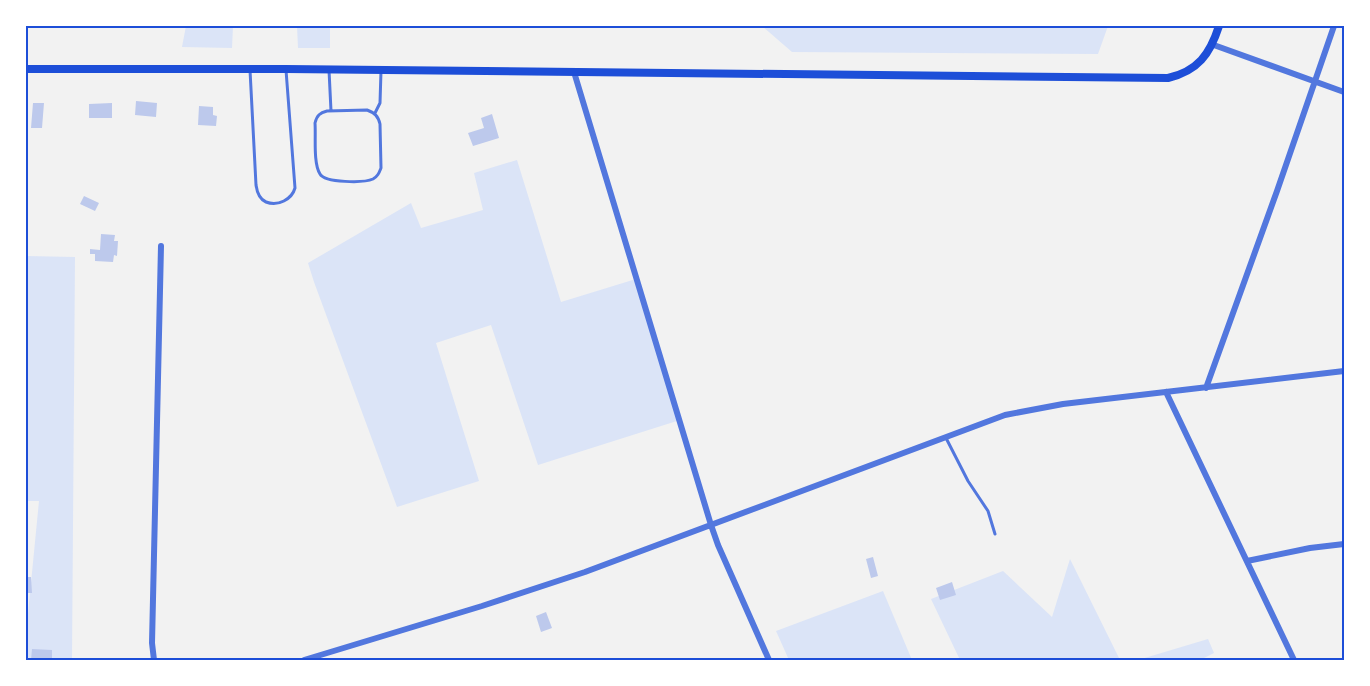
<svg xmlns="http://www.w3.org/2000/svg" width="1370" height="686" font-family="Ubuntu,sans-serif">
<rect width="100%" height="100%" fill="#f2f2f2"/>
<path fill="#dbe4f7" d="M186 26H233L232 48 182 47Z
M297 26H330V48H298Z
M762 26H1108L1098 54 792 52Z
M517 160 561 302 636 279 680 420 538 465 491 325 436 343 479 481 397 507 314 282 308 263 411 203 421 228 483 210 474 173Z
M26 256 75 257 72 660H26V634L39 501H26Z
M1070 559 1120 660H960L931 599 1003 571 1052 617Z
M883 591 912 660H789L776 631Z
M1208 639 1214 653 1200 660H1138Z"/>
<path fill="#bdc9ec" d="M136 101 157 103 156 117 135 115Z
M33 103H44L42 128H31Z
M112 103V118H89V104Z
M199 106 213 107V115L217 116 216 126 198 125Z
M492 114 499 138 473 146 468 133 484 128 481 118Z
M84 196 99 203 95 211 80 204Z
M101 234 115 235 114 241H118L117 256 114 255 113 262 95 261V254H90V249L100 250Z
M873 557 878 576 871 578 866 559Z
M26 577H31L32 593H26Z
M952 582 956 595 940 600 936 588Z
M546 612 552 628 541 632 536 616Z
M32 649 52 650V660H31Z"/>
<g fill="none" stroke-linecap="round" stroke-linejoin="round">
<path stroke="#5277de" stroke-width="3" d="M250 70 256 185C257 192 259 199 266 202 278 207 292 199 295 188L286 70
M329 70 331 111
M367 110C375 113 378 116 380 124L381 168C379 173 378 176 373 179 364 183 325 183 320 174 313 163 316 136 315 123 317 115 320 113 327 111Z
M375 113 380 103 381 71
M946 438 968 481 988 511 995 534"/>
<path stroke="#5277de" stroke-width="6" d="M1211 44 1344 92
M574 72 711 525 718 545 769 660
M1206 388 1277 191 1334 26
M1166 392 1294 660
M1247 561 1310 548 1344 544
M154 660 152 643 161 246
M304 660 482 606 585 572 1005 415 1063 404 1344 371"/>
<path stroke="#1d4ed8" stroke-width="8" d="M26 69H286L1168 78C1198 71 1210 54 1219 26"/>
</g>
<rect width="1370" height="686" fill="none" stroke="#ffffff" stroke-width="54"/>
<rect x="27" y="27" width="1316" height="632" fill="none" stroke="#1d4ed8" stroke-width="2"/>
</svg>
